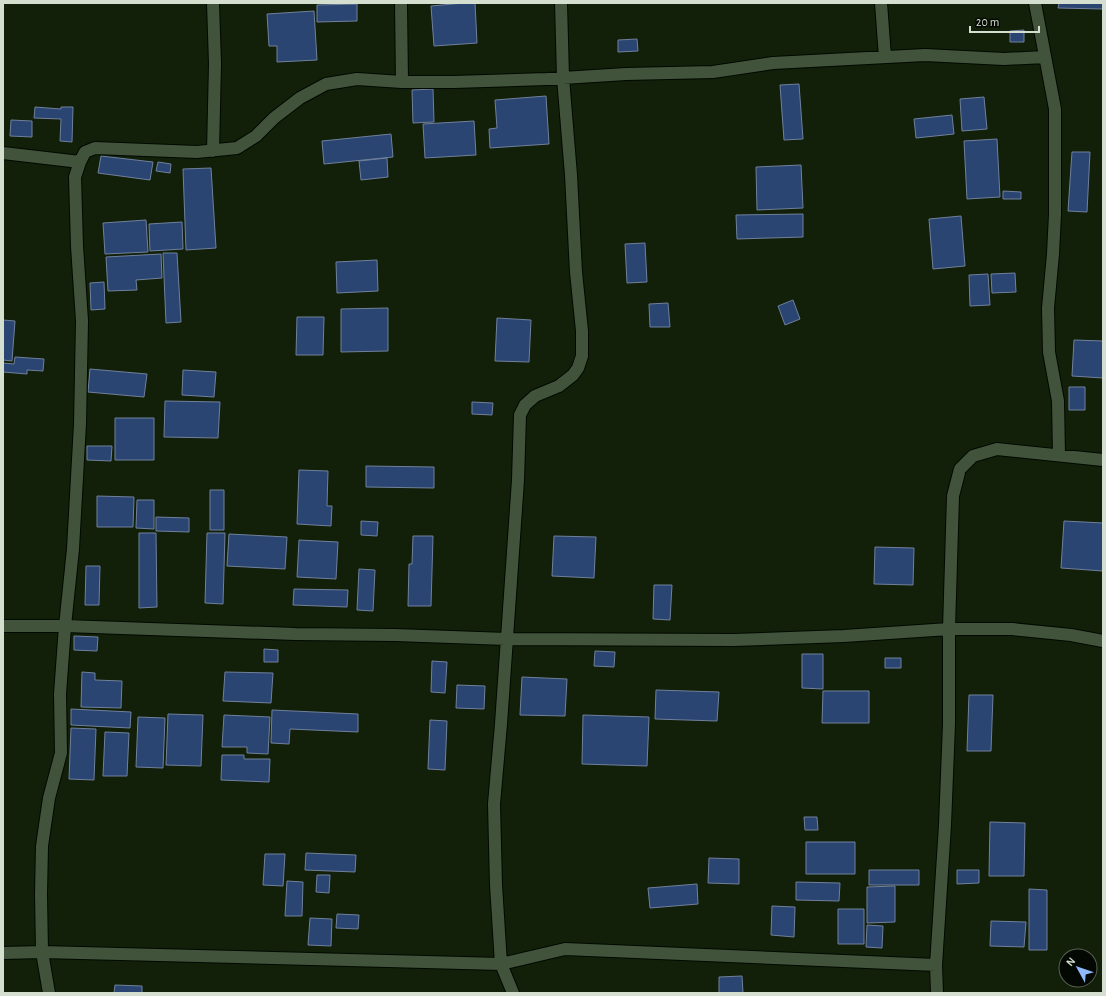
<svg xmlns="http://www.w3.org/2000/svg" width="1106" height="996" font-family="'Alegreya Sans',sans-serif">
<rect width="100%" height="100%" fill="#12200a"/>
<path fill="#2a4572" stroke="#70809b" d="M464 3H475L477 43 434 46 431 6Z
M1059 3H1103V9L1058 8Z
M357 4V21L317 22V5Z
M314 11 317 60 277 62V46H269L267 14Z
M1024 30V42H1010V31Z
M637 39 638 51 618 52V40Z
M799 84 803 139 784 140 780 85Z
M433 89 434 122 413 123 412 90Z
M546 96 549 144 490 148 489 129 497 128 495 100Z
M984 97 987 129 962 131 960 99Z
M35 107 61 109V107H73L72 142 60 141 61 119 34 118Z
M952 115 954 134 916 138 914 119Z
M11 120 32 121V137L10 136Z
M474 121 476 155 425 158 423 124Z
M391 134 393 157 324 164 322 141Z
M997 139 1000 197 967 199 964 141Z
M1072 152H1090L1087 212 1068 211Z
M101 156 153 162 150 180 98 173Z
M387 158 388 177 361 180 359 161Z
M158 162 171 164 170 173 156 171Z
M801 165 803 208 757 210 756 167Z
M211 168 216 248 186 250 183 169Z
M1003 191 1021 192V199H1003Z
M803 214V237L737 239 736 215Z
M961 216 965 266 933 269 929 219Z
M146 220 148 252 105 254 103 223Z
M182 222 183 249 150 251 149 224Z
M645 243 647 282 627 283 625 244Z
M163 253H177L181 322 166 323Z
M161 254 162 278 136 280 137 290 108 291 106 257Z
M377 260 378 291 337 293 336 262Z
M1015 273 1016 292 992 293 991 274Z
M988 274 990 305 970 306 969 275Z
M104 282 105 309 91 310 90 283Z
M793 300 800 319 785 325 778 306Z
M668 303 670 327H650L649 304Z
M388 308V351L341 352V309Z
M297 317H324L323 355H296Z
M497 318 531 320 529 362 495 361Z
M3 320 15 321 12 361 3 360Z
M1074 340 1103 341V378L1072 376Z
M15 357 44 359 43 371 27 370V374L3 372V363L14 364Z
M90 369 147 374 144 397 88 392Z
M183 370 216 372 214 397 182 395Z
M1069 387H1085V410H1069Z
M165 401 220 402 218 438 164 437Z
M472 402 493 403 492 415 472 414Z
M115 418H154V460H115Z
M87 446H112L111 461 87 460Z
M366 466 434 467V488L366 487Z
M299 470 328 471 327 506H332L331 526 297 524Z
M210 490H224V530H210Z
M97 496 134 497 133 527H97Z
M137 500H154V529L136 528Z
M156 517 189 518V532L156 531Z
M361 521 378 522 377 536 361 535Z
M1064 521 1103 523V571L1061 568Z
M139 533H156L157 607 139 608Z
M207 533H225L223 604 205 603Z
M229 534 287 537 285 569 227 566Z
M413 536H433L431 606H408L409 564H412Z
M554 536 596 537 594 578 552 576Z
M299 540 338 542 336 579 297 577Z
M875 547 914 548 913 585 874 584Z
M86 566H100L99 605H85Z
M359 569 375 570 373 611 357 610Z
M654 585H672L670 620 653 619Z
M294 589 348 590 347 607 293 605Z
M74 636 98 637 97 651 74 650Z
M264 649 278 650V662H264Z
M595 651 615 652 614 667 594 666Z
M802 654H823V689L802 688Z
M885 658H901V668H885Z
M432 661 447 662 445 693 431 692Z
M82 672 95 673V680L122 681 121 708 81 707Z
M225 672 273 673 271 703 223 701Z
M522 677 567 679 565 716 520 715Z
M457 685 485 686 484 709 456 708Z
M656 690 719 692 717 721 655 719Z
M823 691H869V723H822Z
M969 695H993L991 751H967Z
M71 709 131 712 130 728 71 725Z
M272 710 358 714V732L290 729 289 744 271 743Z
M168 714 203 715 201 766 166 765Z
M224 715 270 717 268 754 247 753V747H222Z
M583 715 649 717 647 766 582 764Z
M138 717 165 718 163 768 136 767Z
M430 720 447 721 445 770 428 769Z
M71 728 96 729 94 780 69 779Z
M105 732 129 733 127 776H103Z
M222 755H244V759H270L269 782 221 780Z
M804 817H817L818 830H805Z
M990 822 1025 823 1024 876H989Z
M806 842H855V874H806Z
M306 853 356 855 355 872 305 870Z
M265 854H285L283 886 263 885Z
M709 858 739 859V884L708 883Z
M869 870H919V885H869Z
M957 870H979V883L957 884Z
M317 875H330L329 893 316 892Z
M287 881 303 882 302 916H285Z
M796 882 840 883 839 901 796 900Z
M697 884 698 904 650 908 648 888Z
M895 886V922L867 923V887Z
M1029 889 1047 890V950H1029Z
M772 906 795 907 794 937 771 935Z
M838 909H864V944H838Z
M337 914 359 915 358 929 336 928Z
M310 918 332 919 331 946 308 945Z
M991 921 1026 922 1024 947 990 946Z
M867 925 883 926 882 948 866 947Z
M742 976 743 993H719V977Z
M115 985 142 986V993H114Z"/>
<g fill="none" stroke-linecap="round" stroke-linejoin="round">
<g stroke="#010900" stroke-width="14">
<path id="street" d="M401 3 402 82
M881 3 885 57
M1035 3 1055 109V214L1053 254 1048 308 1049 352 1058 401 1059 455
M213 151 215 64 213 3
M3 153 80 162
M3 626H65L295 634 395 635 507 639 733 640 844 636 949 629H1012L1071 635 1103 641
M3 953 42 952 501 964 565 949 936 965
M49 993 42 952 41 894 42 846 49 798 61 753 60 694 65 626 73 549 80 424 82 321 77 246 75 177 80 162 85 152 95 148 197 152 237 148 256 136 274 118 300 98 326 84 357 79 402 82H453L547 79 626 74 713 72 773 63 925 55 1004 59 1045 57
M513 993 501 964 496 885 494 804 501 724 518 480 520 415 525 405 535 396 559 386 573 375 578 368 582 356V331L576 272 571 175 563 78 561 3
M937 993 936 965 945 825 949 724V629L953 496 960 469 973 456 997 449 1103 460"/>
</g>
<use href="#street" stroke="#42533b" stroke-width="12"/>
</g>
<rect width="1106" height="996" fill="none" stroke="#d5dfd0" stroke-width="8"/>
<g transform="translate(1078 968) rotate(310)"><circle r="19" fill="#040802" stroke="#585e54"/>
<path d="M0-3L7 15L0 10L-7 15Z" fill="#8fb8fd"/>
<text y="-6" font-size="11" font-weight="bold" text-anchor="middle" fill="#d5dfd0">N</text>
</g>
<path d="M970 26v6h69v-6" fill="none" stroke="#d5dfd0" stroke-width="2"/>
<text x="976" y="26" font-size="12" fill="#d5dfd0" stroke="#040802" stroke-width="3" paint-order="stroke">20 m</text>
</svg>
